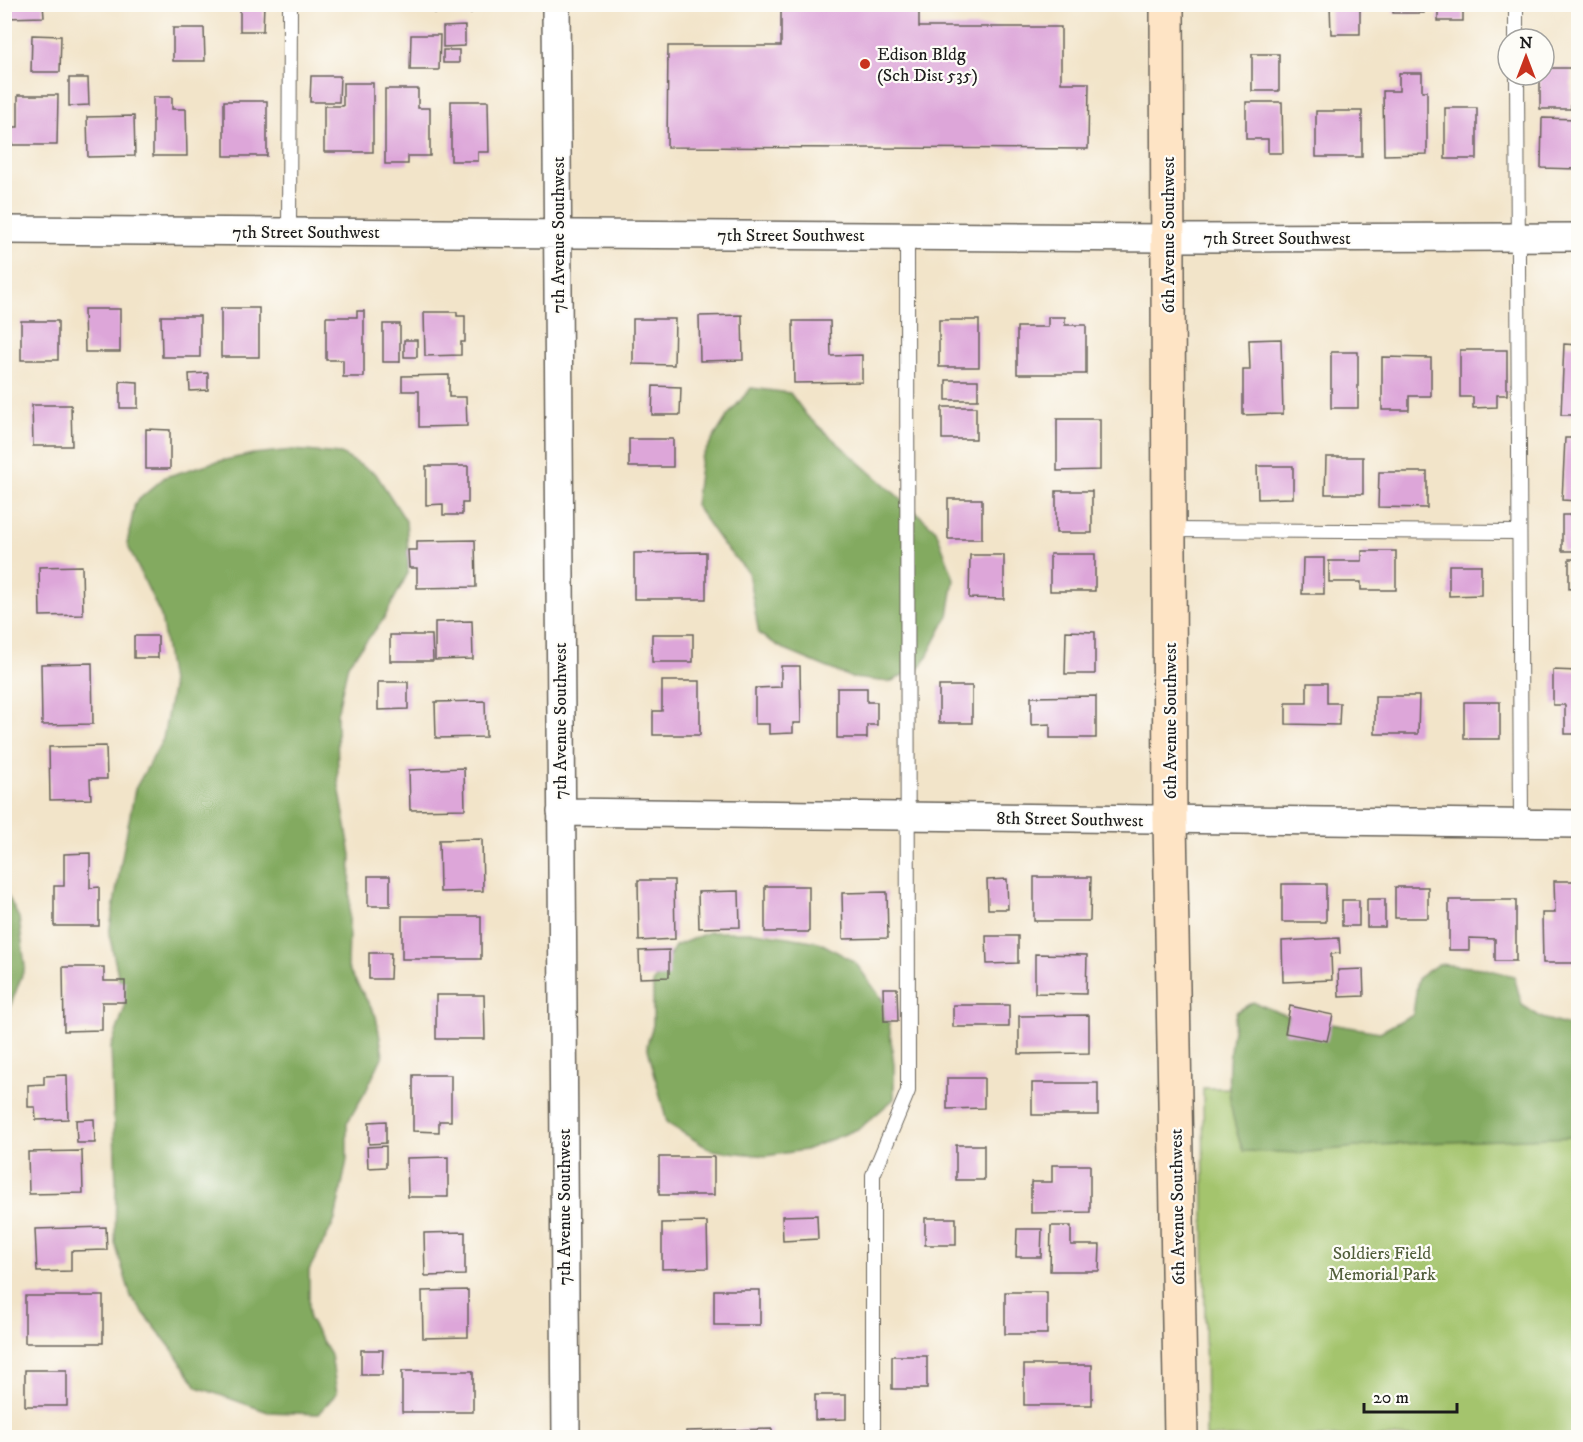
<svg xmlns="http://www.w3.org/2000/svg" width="1583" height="1442" font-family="'IM FELL DW Pica',serif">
<rect width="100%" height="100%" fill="#fdfcf7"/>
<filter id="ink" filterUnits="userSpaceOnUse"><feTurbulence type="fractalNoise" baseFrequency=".0167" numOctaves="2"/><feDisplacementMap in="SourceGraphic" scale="12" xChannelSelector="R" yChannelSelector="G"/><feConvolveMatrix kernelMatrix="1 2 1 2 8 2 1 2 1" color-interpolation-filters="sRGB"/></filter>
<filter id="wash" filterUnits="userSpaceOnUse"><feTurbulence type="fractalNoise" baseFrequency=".008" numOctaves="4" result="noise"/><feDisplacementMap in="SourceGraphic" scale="24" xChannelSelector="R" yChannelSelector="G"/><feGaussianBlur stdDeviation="1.35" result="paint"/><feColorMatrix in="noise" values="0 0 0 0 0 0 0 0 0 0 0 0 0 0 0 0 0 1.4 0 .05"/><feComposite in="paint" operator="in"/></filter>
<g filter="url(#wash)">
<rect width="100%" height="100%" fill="#f2e4c9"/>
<path fill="#a4c46d" stroke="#607044" stroke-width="1.5" d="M1203 1088 1578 1091V1437H1206Z"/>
<path fill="#83aa60" stroke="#50633e" stroke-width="1.5" d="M751 388 790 393 807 416 936 530 954 579 948 616 922 666 890 682 852 678 785 650 759 634 748 572 724 546 695 505 701 458 728 415Z
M293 450 341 454 376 474 406 521 408 550V573L383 620 348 664 337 714 338 780 351 855 348 968 376 1016 383 1055 366 1091 347 1123V1160L335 1220 309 1270V1319L331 1355 337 1393 318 1414 268 1412 197 1387 172 1349 131 1297 115 1243 116 1184 111 1047 125 1007 109 934 122 857 135 789 163 739 172 689 161 616 127 544 135 503 165 477 211 463 253 454Z
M5 890 19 918 25 967 10 1007 5 1029Z
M709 932H755L819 942 855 962 887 1006 894 1065V1099L860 1128 805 1150 766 1156 711 1150 667 1123 647 1045 653 1025V983L675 946Z
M1438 964 1482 968 1514 976 1522 1005 1542 1018 1572 1027 1578 1024V1134L1574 1137 1375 1145 1301 1153 1243 1151C1224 1100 1226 1065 1236 1012L1253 1002 1293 1018 1380 1032 1413 1014 1418 978Z"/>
<g id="blocks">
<path fill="#dda6d9" d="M4 4H43L44 17 4 18Z
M240 4H264L263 31H240Z
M434 4H471V13H434Z
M781 4H919V27H1061V83H1089L1088 149 667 147 668 46H781Z
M1330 4H1360V34H1331Z
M1393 4H1424V13H1393Z
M1438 4H1463V21H1438Z
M465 26V46L443 47V27Z
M173 28H204L205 61H173Z
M32 35 61 36 60 72H31Z
M411 35H440L439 70H410Z
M443 50H459V63H443Z
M1252 54H1279V91H1252Z
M1544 68H1571V109H1540V75H1544Z
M1399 73H1422V91H1427V154L1384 155 1383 91H1399Z
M311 76H340L339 102H310Z
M69 78H88L89 105 69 106Z
M343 83H373V152H324V106H343Z
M385 89H418V108H430V156H408V164H385Z
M18 95H58L57 145H12V127H18Z
M153 97H172V109H186L187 156H153Z
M224 101H267V156H224Z
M451 101H488L489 152H478V161H451Z
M1246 102H1282L1283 153H1268V139H1246Z
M1445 108H1477V159H1445Z
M1316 111H1362V157H1316Z
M134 116 135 156 88 157 87 117Z
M1542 118 1578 119V169L1541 168Z
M221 308H259V357H221Z
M84 309H120V352H85Z
M357 311H364V377H343V360H326V317H357Z
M424 312H457V316H465V342H461V355L425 356Z
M742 315 743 360 700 361 699 316Z
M161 316H200V357H162Z
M1048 317H1065V325H1086V374H1017V327H1048Z
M633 319H675L674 365 633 364Z
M939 320H979V367H939Z
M21 321H58V360H21Z
M793 321H830L831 356 862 355V382L794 383Z
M383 324H400V362H383Z
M1281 339 1283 414 1243 415V370H1250L1249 340Z
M404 340H417V357H404Z
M1564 344 1578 345V415H1561Z
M1460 350H1507V395H1497V407L1473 408V397H1460Z
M1331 352H1358V408H1331Z
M1382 357 1431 358V396H1409V410H1382Z
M208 373V390L190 391 189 374Z
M449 375V397H466L467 426 419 427V391H402V376Z
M946 380H978V400H946Z
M120 381 138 382V408H120Z
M653 386 681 387 680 415H652Z
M32 405H71L72 446H33Z
M942 407H976V439H942Z
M1057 419H1100V470L1057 471Z
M146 429 170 430V469H146Z
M1565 438H1578V501L1562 500Z
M629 439H673V467H629Z
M1326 457H1363V494H1325Z
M426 466H468V503H462V515H443V504L426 505Z
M1257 466H1293V498L1258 499Z
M1379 472H1427V508L1378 507Z
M1056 491H1092V533H1056Z
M948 499H982V539H948Z
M1562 515H1578V551H1562Z
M475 540 476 587 417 588V568H409L408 550H417V541Z
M1362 551H1396V590H1361V582H1329V561H1362Z
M706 552V599H634V553Z
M1050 554H1095V591H1050Z
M970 555H1004V599L969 598Z
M1303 558H1324V594H1302Z
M1569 559H1578V588L1569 589Z
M1449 565H1481V595L1449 596Z
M82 566 83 615 40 616 39 567Z
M472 621 473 659 435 660V622Z
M1066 631 1095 632V674H1065Z
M652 634H693V662H652Z
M390 635H432L433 661H390Z
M134 636H158V658H134Z
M92 663 93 724 42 725 41 664Z
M781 666H800L801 723H793V733L769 734V724H755V688L781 687Z
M1553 670 1578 671V734H1565V705H1553Z
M662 681H700V735H653V711H662Z
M378 682H408V709L378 710Z
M1307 683H1327V703H1340L1339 725 1286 724V703H1307Z
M939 686H972V723H939Z
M837 688H867V702H877V725H867V738H837Z
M1096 696V738H1050V724L1031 725V697Z
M1375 696H1419L1418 734H1375Z
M485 701 486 737 436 738 435 702Z
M1464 702H1500V739H1464Z
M106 746 107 779H90L91 799 50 800 49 747Z
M464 768 465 809 410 810 409 770Z
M482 839 483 891 440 892 439 840Z
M90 853V888L99 887V926H54V886H64V854Z
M368 876H390V906H368Z
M1034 877H1091L1090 921H1034Z
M1007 879 1008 909H988L987 880Z
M638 880H674L675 939 639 941Z
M1554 881H1578V963H1543L1542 913H1555Z
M1282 884H1326V922H1282Z
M765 886H809V932H765Z
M1395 887H1428V918H1395Z
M739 891 740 927 699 928 698 892Z
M887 892 888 938 843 939 842 893Z
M1367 899H1385V927H1367Z
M1342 900H1359V926H1342Z
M1449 900H1516V961H1495V939L1469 938V950H1449Z
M402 916H481V959H402Z
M986 936H1018V963L987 964Z
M1339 938 1340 953 1331 954 1332 980 1283 982 1282 941Z
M669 950V977L640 978 639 951Z
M369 953H391L390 979H369Z
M1035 954 1087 955 1086 994 1035 993Z
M63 967H104V981H125V1002H102V1030L64 1031Z
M1363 969 1364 996 1339 997 1338 970Z
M883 988H897L898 1021H884Z
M436 995H484L485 1039H436Z
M953 1005H1009V1027H953Z
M1290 1006 1333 1015 1327 1041 1285 1033Z
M1089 1015V1053L1019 1054V1016Z
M67 1075 68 1119 36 1120 35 1107H28V1085L44 1084V1076Z
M413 1075H451V1121H439V1132L413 1131Z
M947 1078H984V1108L947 1109Z
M1032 1083H1098V1115H1032Z
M94 1119 95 1143H77L76 1120Z
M386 1121V1143L369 1144V1122Z
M956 1145H984V1180H956Z
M386 1146V1167L368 1168 367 1147Z
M82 1151 83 1193 29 1194 28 1152Z
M448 1157V1197H408L407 1158Z
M659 1157H714V1195H659Z
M1052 1165H1090V1212L1031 1213V1182H1052Z
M817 1215 818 1239 783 1241 782 1216Z
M925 1218H956V1245H925Z
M707 1222 708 1268 662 1269V1223Z
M1051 1226H1071V1245H1100L1099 1271H1050Z
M106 1227 107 1250 71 1251V1271L37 1272 35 1229Z
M1017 1229H1042L1041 1257H1016Z
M465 1232V1275L425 1276 424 1233Z
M468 1290V1337L423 1338 422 1291Z
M714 1290H760V1325H714Z
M1005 1292H1047V1334H1005Z
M25 1296H103V1343H25Z
M361 1350H383L382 1375H361Z
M892 1356H927V1389H892Z
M1024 1365H1092V1405H1024Z
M25 1370H67V1406H25Z
M402 1371H473V1412H402Z
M815 1395H846V1419L815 1420Z
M772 1429V1438H686V1431Z"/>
</g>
</g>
<g filter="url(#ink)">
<use href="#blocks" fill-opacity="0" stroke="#676259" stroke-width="1.5"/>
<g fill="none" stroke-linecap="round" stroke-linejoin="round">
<g stroke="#676259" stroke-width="16">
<path id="lane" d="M1516 4V39
M1517 75 1521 823
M289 232 290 4
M1169 530 1519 532
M873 1438V1175L908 1091 907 236"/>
</g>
<g stroke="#676259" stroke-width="30">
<path id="street" d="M556 4 566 1438
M4 230 1168 238 1578 237
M561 812 1578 824"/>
</g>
<g stroke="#676259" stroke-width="36">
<path id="secondary" d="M1167 4 1170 821 1181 1438"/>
</g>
<use href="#lane" stroke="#fff" stroke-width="14"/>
<use href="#street" stroke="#fff" stroke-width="27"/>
<use href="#secondary" stroke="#fee4c5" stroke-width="33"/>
</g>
</g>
<circle fill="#c8321e" stroke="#fdfcf7" stroke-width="2" cx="865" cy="64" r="6"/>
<g text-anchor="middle" stroke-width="4.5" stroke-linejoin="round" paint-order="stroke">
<g font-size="18" fill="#1c1c1c" stroke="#fdfcf7" text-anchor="start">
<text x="877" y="60">Edison Bldg<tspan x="877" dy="21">(Sch Dist 535)</tspan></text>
</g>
<g font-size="18" fill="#1c1c1c" stroke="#fdfcf7">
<text x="306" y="238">7th Street Southwest</text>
<text transform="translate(558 235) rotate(-90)" y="6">7th Avenue Southwest</text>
<text x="791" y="241">7th Street Southwest</text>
<text transform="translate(1168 235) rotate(-90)" y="6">6th Avenue Southwest</text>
<text x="1277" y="244">7th Street Southwest</text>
<text transform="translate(560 721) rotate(-90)" y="6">7th Avenue Southwest</text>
<text transform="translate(1170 721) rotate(-90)" y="6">6th Avenue Southwest</text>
<text transform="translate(1070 819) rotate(1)" y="6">8th Street Southwest</text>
<text transform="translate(564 1207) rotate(-90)" y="6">7th Avenue Southwest</text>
<text transform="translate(1177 1207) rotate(-91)" y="6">6th Avenue Southwest</text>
</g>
<g font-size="18" fill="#525f3c" stroke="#fdfcf7">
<text x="1382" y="1259">Soldiers Field<tspan x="1382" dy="21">Memorial Park</tspan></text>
</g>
</g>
<rect width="1583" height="1442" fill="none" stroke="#fdfcf7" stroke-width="24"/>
<g transform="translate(1526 57)"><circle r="28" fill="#fdfcf7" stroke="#a3a29f" stroke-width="1.5"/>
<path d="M0-4.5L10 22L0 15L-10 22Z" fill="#c8321e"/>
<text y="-9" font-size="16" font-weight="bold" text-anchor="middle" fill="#1c1c1c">N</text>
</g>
<path d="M1364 1403v9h93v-9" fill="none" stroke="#1c1c1c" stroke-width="3"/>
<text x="1373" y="1403" font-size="18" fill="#1c1c1c" stroke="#fdfcf7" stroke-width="4.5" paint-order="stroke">20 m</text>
</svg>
